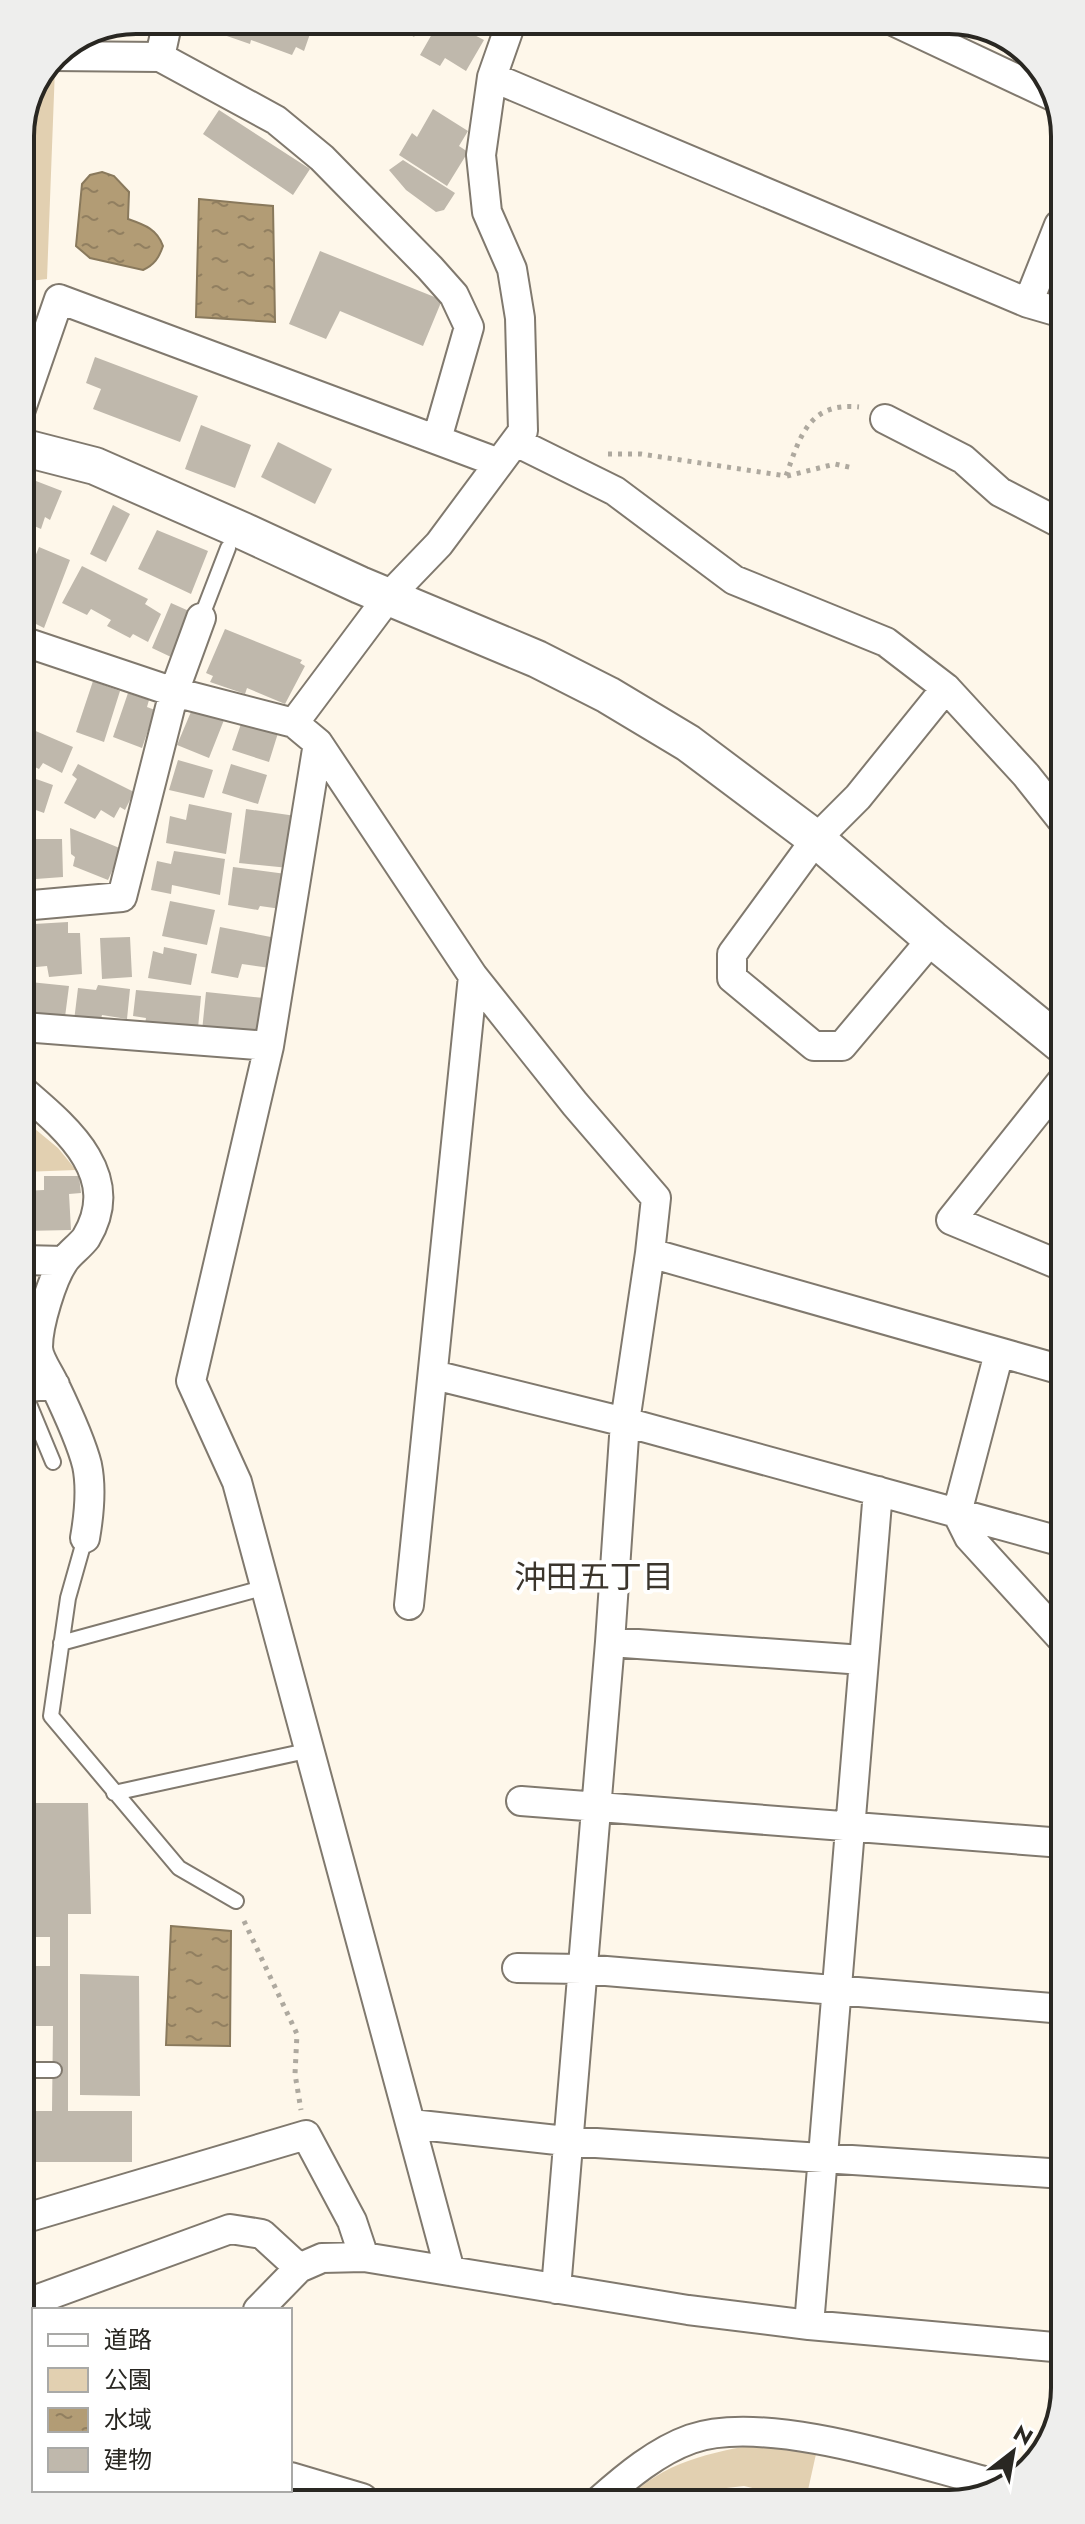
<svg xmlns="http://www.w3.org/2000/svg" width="1085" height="2524" font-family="Jost,'Noto Sans JP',sans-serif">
<defs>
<pattern id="water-ripples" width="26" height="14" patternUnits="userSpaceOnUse" patternTransform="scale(2)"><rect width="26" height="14" fill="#b29c75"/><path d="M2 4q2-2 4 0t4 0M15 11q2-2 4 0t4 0" fill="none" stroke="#917f60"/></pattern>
</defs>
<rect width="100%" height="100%" fill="#fef7ea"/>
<path fill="#e2d0b1" d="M48 68H55L47 279 21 282 20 129Z
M23 1119 58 1148 76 1170 23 1172Z
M761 2444 816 2454 806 2499H783L769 2492 744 2486 691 2492 677 2500H627C660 2463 714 2451 761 2444Z"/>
<path fill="url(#water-ripples)" stroke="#89795c" stroke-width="2" d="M102 172 114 176 129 192 128 219C145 225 157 229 163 246 159 258 154 265 143 270L90 258 76 246 82 184 90 175Z
M199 199 273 206 275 322 196 317Z
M171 1926 231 1931 230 2046 166 2045Z"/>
<path fill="#bfb8ac" d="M136 20H142L143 32H106Z
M228 20H295L305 23 304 28 311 31 304 51 296 47 292 55 251 40 250 44 224 35Z
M389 20H426L414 37Z
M440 20H464L459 27 484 40 466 71 445 58 440 66 420 55Z
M433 109 468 131 459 146 468 152 447 186 399 155 412 133 417 137Z
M219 110 310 169 293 195 203 134Z
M403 160 455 193 444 210 436 212 406 190 389 170Z
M320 251 442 300 423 346 340 311 326 339 289 324Z
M95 357 198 396 180 442 93 409 101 389 86 383Z
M201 425 251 445 235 488 185 469Z
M278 442 332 469 315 504 261 477Z
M23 476 62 491 50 520 45 517 41 529 21 520Z
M113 505 130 514 106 562 90 554Z
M157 530 208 551 191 594 138 569Z
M21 536 35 543 21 575Z
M39 547 70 560 44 628 22 617 21 591Z
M82 566 148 599 145 604 161 614 148 642 133 634 130 638 107 626 111 620 91 609 87 615 62 603Z
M171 603 189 611 171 657 152 648Z
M225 629 302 660 300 663 305 666 285 704 247 688 245 694 210 682 213 676 206 673Z
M93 681 120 691 104 742 76 732Z
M128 693 149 700 147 707 155 710 142 748 113 737Z
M193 707 224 720 209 758 177 745Z
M242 721 278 733 269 762 232 750Z
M31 729 73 747 62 773 43 763 39 769 22 761V750Z
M178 760 213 770 204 798 169 790Z
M78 764 134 792 125 810 120 807 114 818 101 810 95 819 64 803 77 779 72 775Z
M231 764 267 775 258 804 222 793Z
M22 774 53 785 44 813 22 805Z
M189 804 232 813 226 854 166 843 170 816 186 820Z
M246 809 296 816 289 868 239 863Z
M70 828 122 849 108 880 73 866 75 857 71 854Z
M31 839H62L63 877 22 880V850H32Z
M174 851 225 859 220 895 172 885 171 894 151 890 157 861 171 864Z
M233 867 286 874 281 909 260 906 258 910 228 905Z
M170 901 215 910 207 945 162 936Z
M68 922V933H80L82 974 49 977 47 966 36 967 34 924Z
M30 925 33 977H22V926Z
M220 927 276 938 270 968 242 964 238 978 211 973Z
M130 937 132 977 102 979 100 938Z
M164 947 197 954 191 985 148 978 153 951 163 954Z
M30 982 69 986 65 1017 23 1015 22 985 30 986Z
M98 985 130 989 127 1019 102 1015 100 1024 74 1021 78 988 96 990Z
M136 990 201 996 198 1028 145 1024 146 1018 133 1016Z
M206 992 264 998 259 1036 202 1031Z
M44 1176H79L81 1193 69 1194 71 1230 23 1231V1191L44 1190Z
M23 1276H35L34 1316H23Z
M25 1803H88L91 1914H68V2111H132V2162H26L25 2111H52L53 2026H25V1966H50V1937H25Z
M80 1974 139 1976 140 2096 80 2095Z"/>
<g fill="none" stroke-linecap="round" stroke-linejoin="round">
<g stroke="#80796e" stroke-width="18">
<path id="service" d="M201 618 228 548
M24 1392 53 1462
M85 1538 68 1598 51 1716 179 1868 236 1901
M61 1643 266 1587
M114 1793 311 1750
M25 2070H54"/>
</g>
<g stroke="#80796e" stroke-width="32">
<path id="minor" d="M891 20 1059 99
M53 56 160 57 276 120 322 158 430 268 454 295 469 327 437 439
M160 57 168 20
M492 77 1028 303 1059 312
M1028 303 1059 225
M21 409 59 299 499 463
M885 419 963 459 1000 492 1060 523
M516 442 615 491 734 580 886 642 946 688 1026 775 1061 819
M22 641 174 692 294 723 318 743 473 976 575 1104 656 1198 650 1253 625 1422 610 1642 556 2289
M294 723 389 596 439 544 523 431 520 318 512 269 487 212 481 155 492 77 512 20
M318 743 269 1046 191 1381 237 1482 450 2271
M22 906 122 897 174 692 201 618
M932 939 842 1046H814L732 978V954L816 839 858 797 946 688
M23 1027 269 1046
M1061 1082 951 1220 1062 1266
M23 1091C66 1128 124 1175 86 1238 80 1246 71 1252 65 1260 52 1278 38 1325 38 1347 38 1359 50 1374 55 1386 66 1409 81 1441 87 1465 92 1489 89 1515 85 1538
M650 1253 1062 1370
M23 1260 64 1261
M999 1353 957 1513 969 1537 1063 1640
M434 1375 625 1422 1063 1542
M24 1387 55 1385
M409 1605 473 976
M610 1642 863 1660
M521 1801 1063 1843
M517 1968 582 1969 1064 2009
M411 2124 566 2141 1064 2174
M26 2218 306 2135 352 2221 364 2257
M258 2310 299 2268 322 2258 364 2257 688 2310 809 2325 1065 2348
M26 2315 30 2302 230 2229 262 2234 299 2268
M809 2325 878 1491
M26 2398 34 2404
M143 2490 146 2504
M600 2500C626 2477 657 2451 691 2439 767 2412 924 2466 1003 2486"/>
</g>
<g stroke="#80796e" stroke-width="40">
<path id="tertiary" d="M21 447 95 466 243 531 360 585 537 659 608 695 688 743 816 839 932 939 1061 1044
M290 2481 361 2502"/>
</g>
<path stroke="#aea99f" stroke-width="5" stroke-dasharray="4 6" stroke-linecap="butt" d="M608 454H641L786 476C800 436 809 402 859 407
M787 476 835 464 853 468
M244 1921 297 2034 295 2074 301 2110"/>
<use href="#service" stroke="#fff" stroke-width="14"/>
<use href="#minor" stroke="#fff" stroke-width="28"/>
<use href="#tertiary" stroke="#fff" stroke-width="36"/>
</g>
<g text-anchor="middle" stroke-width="8" stroke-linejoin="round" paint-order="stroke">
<g font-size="32" fill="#3b352c" stroke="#fff">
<text x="594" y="1588">沖田五丁目</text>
</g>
</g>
<path d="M0 0H1085V2524H0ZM136 34H949A102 102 0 0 1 1051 136V2388A102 102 0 0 1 949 2490H136A102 102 0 0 1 34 2388V136A102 102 0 0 1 136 34Z" fill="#eeeeed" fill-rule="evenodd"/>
<path fill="none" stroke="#292722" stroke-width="4" d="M136 34H949A102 102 0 0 1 1051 136V2388A102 102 0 0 1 949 2490H136A102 102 0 0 1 34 2388V136A102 102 0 0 1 136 34Z"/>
<rect x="32" y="2308" width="260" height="184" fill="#ffffff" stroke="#a9a9a7" stroke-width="2"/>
<rect x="48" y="2334" width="40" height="12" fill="#ffffff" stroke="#a9a9a7" stroke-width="2"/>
<text x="104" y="2348" font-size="24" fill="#292722">道路</text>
<rect x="48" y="2368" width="40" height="24" fill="#e2d0b1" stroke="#a9a9a7" stroke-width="2"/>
<text x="104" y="2388" font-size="24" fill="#292722">公園</text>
<rect x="48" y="2408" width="40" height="24" fill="url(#water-ripples)" stroke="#a9a9a7" stroke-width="2"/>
<text x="104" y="2428" font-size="24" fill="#292722">水域</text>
<rect x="48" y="2448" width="40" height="24" fill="#bfb8ac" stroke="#a9a9a7" stroke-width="2"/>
<text x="104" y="2468" font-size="24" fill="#292722">建物</text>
<g transform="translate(1013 2452) rotate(31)" stroke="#ffffff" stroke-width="6" paint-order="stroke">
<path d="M0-6L14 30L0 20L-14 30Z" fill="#292722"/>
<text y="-12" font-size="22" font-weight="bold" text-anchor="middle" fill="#292722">N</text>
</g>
</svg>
